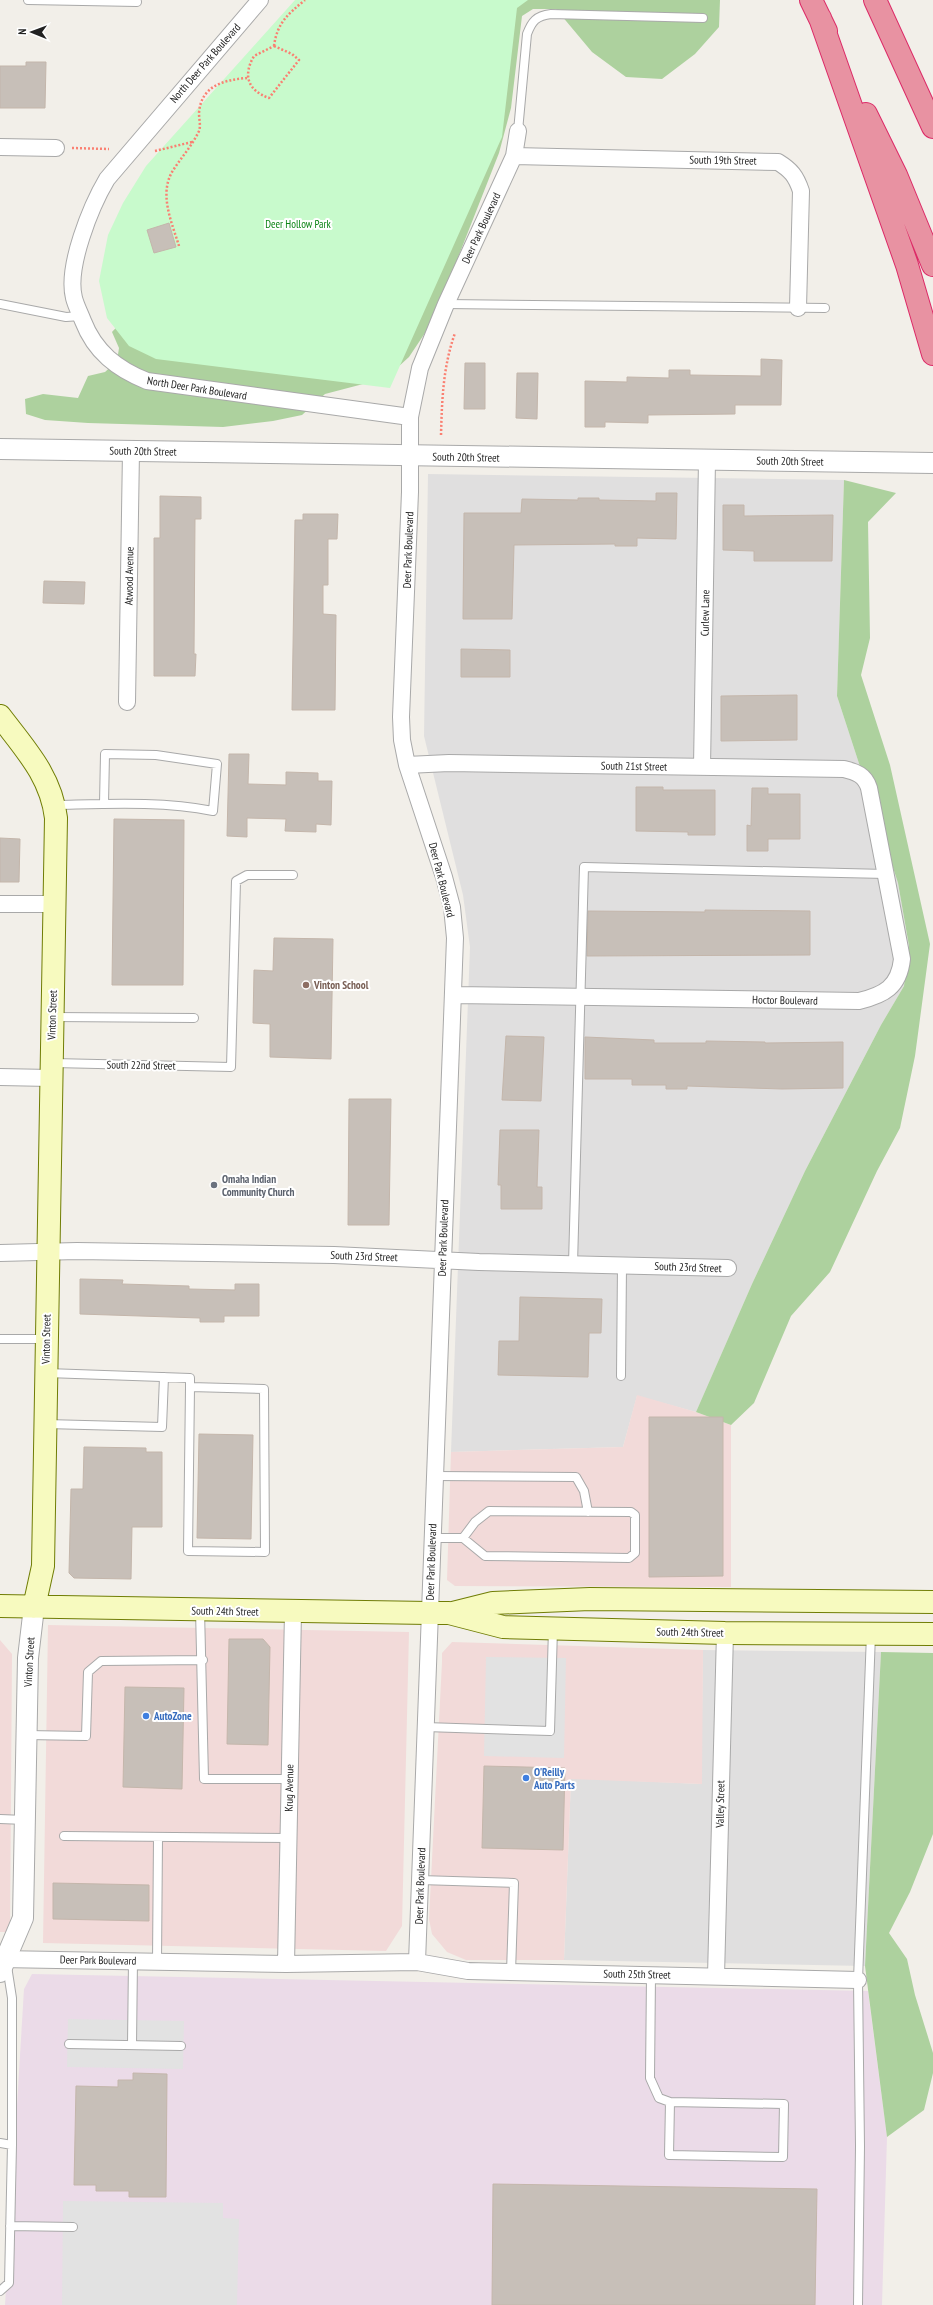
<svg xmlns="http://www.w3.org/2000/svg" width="933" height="2305" font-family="'PT Sans Narrow',sans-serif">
<rect width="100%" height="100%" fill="#f2efe9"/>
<path fill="#e0dfdf" d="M428 474 844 480 837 696 898 883 909 946 904 986 881 1025 805 1171 752 1284 696 1412 637 1396 623 1447 451 1452 470 947 463 895 424 736Z
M703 1650 881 1652 865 1966 564 1960 571 1778 701 1784Z"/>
<path fill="#f2dad9" d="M637 1395 696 1412 731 1425V1587L455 1586 447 1580 451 1452 623 1447Z
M48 1625 409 1632 402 1926 386 1951 43 1943Z
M0 1640 12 1654 10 1932H0Z
M452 1642 703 1650 702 1784 571 1779 564 1960H466L447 1952 432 1934 429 1919 442 1662V1653Z"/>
<path fill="#ebdbe8" d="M32 1974 868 1991 887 2137 882 2305H5L24 1989Z"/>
<path fill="#add19e" d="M425 0H720L719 27 695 54 662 79 626 77 592 52 556 9H533L522 16 511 108 499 153 457 260 427 330 409 357 386 378 325 394 302 415 273 421 223 427 88 423 45 420 26 414 25 399 43 394 78 398 88 376 105 372 117 361 119 348 112 332Z
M844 480 896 493 868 522 870 638 861 675 890 765 930 944 915 1056 900 1128 877 1171 830 1272 791 1316 754 1403 731 1425 696 1412 752 1284 805 1171 881 1025 904 986 909 946 898 883 837 696Z
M881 1652 933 1653V1834L910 1892 889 1933 907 1959 915 1995 933 2053V2073L924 2110 887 2137 865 1966Z"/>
<path fill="#c8facc" d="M295 0H528L517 8 502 137 390 388 156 359 129 346 107 318 99 281 108 235 123 203 146 166Z"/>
<path fill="#e2e2e2" d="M486 1657 566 1658 564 1758 484 1756Z
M68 2019 184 2021 183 2069 67 2067Z
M63 2201 223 2203V2218L239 2219 237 2305H62Z"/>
<path fill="#c7bfb8" stroke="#c4b6ab" d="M26 62H46L45 108H0V66H26Z
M169 223 176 247 154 253 147 230Z
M761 359 782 360 781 405H735V414L648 415V423L605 422V427H585V381L627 382V377L669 378V370H690V375L761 376Z
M465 363H485V409H464Z
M517 373H538L537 419 516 418Z
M656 493H677L676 539 637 538V546H615V544L514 545 512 619H463L464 513H521L522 499 578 500V498H599V500L656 501Z
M160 496 201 497V519H195L194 654H196L195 676H154V538H160Z
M723 505H744V516L833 515 832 561H754V551L723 550Z
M303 514H338L337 539H328V585H323V614L336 615 335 710H292L295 520H303Z
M44 581 85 582 84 604 43 603Z
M461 649 510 650V677H461Z
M797 695V740L721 741V696Z
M229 754H249L248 784 286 785V772L318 773V781H332L331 825 316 824V832L285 831 286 819 247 818V837L227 836Z
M636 787H663V790H715V835H688V832L636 831Z
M752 788H768V794H800V839H768V851H747V825L751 826Z
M114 819 184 820 183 985H112Z
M0 838 20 839 19 882H0Z
M705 910 810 911V955L587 956 588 911 705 912Z
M274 938 333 939 331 1059 270 1057V1024L253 1023 254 970 273 971Z
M506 1036 544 1037 541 1101 502 1100Z
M585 1037 654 1040V1043H706V1041L765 1042V1043L843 1042V1088L782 1089 687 1086V1089H666V1085H632V1079H585Z
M349 1099H391L389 1225H348Z
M500 1130H539L537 1187H542V1209H501V1185H498Z
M80 1279 123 1280 122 1284 189 1286V1289L235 1290V1284H259V1316H224V1322H200V1318L80 1314Z
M520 1297 602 1299 601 1333H589L588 1377 498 1375 499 1341H519Z
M649 1417H723V1576L649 1577Z
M199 1434 253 1435 251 1539 197 1538Z
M84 1447 146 1448V1452H162V1527H132L131 1579 74 1578 69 1573 71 1489H83Z
M229 1639H263L270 1647 268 1745 227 1744Z
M125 1687 184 1688 182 1789 123 1787Z
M484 1766 565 1768 563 1850 482 1848Z
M53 1883 149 1885V1921L53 1919Z
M133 2073 167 2074 166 2197H129V2191H96V2185H74L76 2086 118 2087V2080H133Z
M493 2184 817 2189 815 2305H492Z"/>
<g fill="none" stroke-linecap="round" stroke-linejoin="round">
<g stroke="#a9a9a9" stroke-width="10">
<path id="service" d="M28 0 137 2
M518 131 527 34C532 21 536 16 551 14L703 18
M0 304 66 317 81 316
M446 304 825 308
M55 805C108 804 161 801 213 811L217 764 156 755 105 754 104 804
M53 1017 194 1018
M53 1063 231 1067 236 881 247 875H293
M573 1264 584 867 886 874
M0 1339H46
M47 1373 190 1378V1387L188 1551 265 1552 264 1389 190 1387
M621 1376 622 1265
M46 1424 162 1427 164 1377
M434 1476 576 1477 584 1491 588 1512
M432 1538H463L485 1556 629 1558 635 1553V1515L631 1512 489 1511 475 1522 463 1538
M200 1610 204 1779H290
M425 1727 550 1731 553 1629
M27 1735 86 1736 88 1672 101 1661 203 1660
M0 1819 25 1820
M64 1836 289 1838
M420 1880 514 1883 511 1972
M157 1961 158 1838
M7 1966 12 1998V2145
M651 1975 650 2078 659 2098 670 2102 784 2104 783 2157 669 2155 670 2102
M69 2044 181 2046
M132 2045 133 1960
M0 2143 12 2145 9 2283 0 2291
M10 2226 73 2227
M858 2305 860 2146 858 1980 871 1634"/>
</g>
<g stroke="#a9a9a9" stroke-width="18">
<path id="minor" d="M260 0 107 179C91 206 66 267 74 298 76 306 80 313 83 321 95 352 117 369 147 381L410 417
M0 147 56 148
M514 156 778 162C791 170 796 176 801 191L798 308
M127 702 131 451
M407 765 449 763 844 769C856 772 865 775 869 788L902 959C899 987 884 995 859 1001L454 995
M702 767 707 460
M0 904H55
M0 1077 50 1078
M0 1253 77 1251 334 1255 479 1262 728 1268
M0 1959 286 1964 417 1962 468 1971 858 1980
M417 1962 455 938 452 907 444 877 407 765 402 740 401 717 410 492V417L420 368 446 304 514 156 518 131
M286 1964 293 1612
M716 1976 725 1633"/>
</g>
<g stroke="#a9a9a9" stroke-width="22">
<path id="tertiary" d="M0 449 933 463
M0 1972 23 1918 28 1658 34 1607"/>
</g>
<g stroke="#707d05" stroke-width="24">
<path id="secondary" d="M0 716C25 749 51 776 56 818L43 1566 34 1607
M0 1606 429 1613H449L503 1627 725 1633 933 1634
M453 1613 493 1603 590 1599 933 1602"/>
</g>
<g stroke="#dc2a67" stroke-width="24">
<path id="motorway" d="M811 0 826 31
M875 0 933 127
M820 18 907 265 933 354
M866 114 896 175 933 265"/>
</g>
<path stroke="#fa8072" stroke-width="2.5" stroke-dasharray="2 2" stroke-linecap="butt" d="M274 46 292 54 299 60 269 98C247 90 243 75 254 56Z
M274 46C277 23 288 14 305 0
M72 148 109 149
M155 151 192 142
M179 246C172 223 159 195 172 172 180 159 192 146 199 131 201 126 199 119 199 113 201 86 223 80 247 78
M441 435C442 399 443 367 455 333"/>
<use href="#service" stroke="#fff" stroke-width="8"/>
<use href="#minor" stroke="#fff" stroke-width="16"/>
<use href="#tertiary" stroke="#fff" stroke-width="20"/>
<use href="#secondary" stroke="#f7fabf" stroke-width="22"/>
<use href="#motorway" stroke="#e892a2" stroke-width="22"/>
</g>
<circle fill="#8d6e63" stroke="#fff" stroke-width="1.5" cx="306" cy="985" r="4"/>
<circle fill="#6b7280" stroke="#fff" stroke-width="1.5" cx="214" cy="1185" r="4"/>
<g fill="#3f7fe0" stroke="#fff" stroke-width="1.5">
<circle cx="146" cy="1716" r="4"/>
<circle cx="526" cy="1778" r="4"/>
</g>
<g text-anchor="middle" stroke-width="4" stroke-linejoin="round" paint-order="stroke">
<g font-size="11" fill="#222" stroke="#fff">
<text transform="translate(205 63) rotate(-49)" y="4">North Deer Park Boulevard</text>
<text transform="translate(723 160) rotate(1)" y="4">South 19th Street</text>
<text transform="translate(481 228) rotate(-65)" y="4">Deer Park Boulevard</text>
<text transform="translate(197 388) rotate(9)" y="4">North Deer Park Boulevard</text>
<text transform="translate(143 451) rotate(1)" y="4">South 20th Street</text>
<text transform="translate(466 457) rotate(1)" y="4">South 20th Street</text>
<text transform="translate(790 461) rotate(1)" y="4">South 20th Street</text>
<text transform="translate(408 550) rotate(-88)" y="4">Deer Park Boulevard</text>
<text transform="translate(129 576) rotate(-89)" y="4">Atwood Avenue</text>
<text transform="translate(705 613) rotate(-89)" y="4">Curlew Lane</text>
<text transform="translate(634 766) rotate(1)" y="4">South 21st Street</text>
<text transform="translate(442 880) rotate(76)" y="4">Deer Park Boulevard</text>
<text transform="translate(785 1000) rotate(1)" y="4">Hoctor Boulevard</text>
<text transform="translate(52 1015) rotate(-88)" y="4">Vinton Street</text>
<text transform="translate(141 1065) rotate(1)" y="4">South 22nd Street</text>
<text transform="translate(443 1238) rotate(-88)" y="4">Deer Park Boulevard</text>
<text transform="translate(364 1256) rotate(2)" y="4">South 23rd Street</text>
<text transform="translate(688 1267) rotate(2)" y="4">South 23rd Street</text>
<text transform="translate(46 1339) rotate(-89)" y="4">Vinton Street</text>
<text transform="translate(431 1562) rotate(-88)" y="4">Deer Park Boulevard</text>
<text transform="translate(225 1611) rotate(1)" y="4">South 24th Street</text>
<text transform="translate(690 1632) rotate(1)" y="4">South 24th Street</text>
<text transform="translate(29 1662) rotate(-87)" y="4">Vinton Street</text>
<text transform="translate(289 1788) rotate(-89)" y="4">Krug Avenue</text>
<text transform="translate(720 1804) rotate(-89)" y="4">Valley Street</text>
<text transform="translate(420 1886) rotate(-88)" y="4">Deer Park Boulevard</text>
<text transform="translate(98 1960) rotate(1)" y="4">Deer Park Boulevard</text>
<text transform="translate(637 1974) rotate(1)" y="4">South 25th Street</text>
</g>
<g font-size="11" fill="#0c8416" stroke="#fff">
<text x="298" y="228">Deer Hollow Park</text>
</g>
<g font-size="11" font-weight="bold" fill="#785e54" stroke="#fff" text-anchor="start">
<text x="314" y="989">Vinton School</text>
</g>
<g font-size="11" font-weight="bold" fill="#5b616d" stroke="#fff" text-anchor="start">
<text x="222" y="1183">Omaha Indian<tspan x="222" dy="13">Community Church</tspan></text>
</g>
<g font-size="11" font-weight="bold" fill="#366cbe" stroke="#fff" text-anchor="start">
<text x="154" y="1720">AutoZone</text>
<text x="534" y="1776">O'Reilly<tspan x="534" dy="13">Auto Parts</tspan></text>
</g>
</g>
<g transform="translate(32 32) rotate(271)" stroke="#ffffff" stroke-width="3" paint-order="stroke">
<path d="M0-3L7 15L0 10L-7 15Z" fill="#222222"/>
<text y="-6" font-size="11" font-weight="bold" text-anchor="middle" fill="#222222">N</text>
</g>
</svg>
